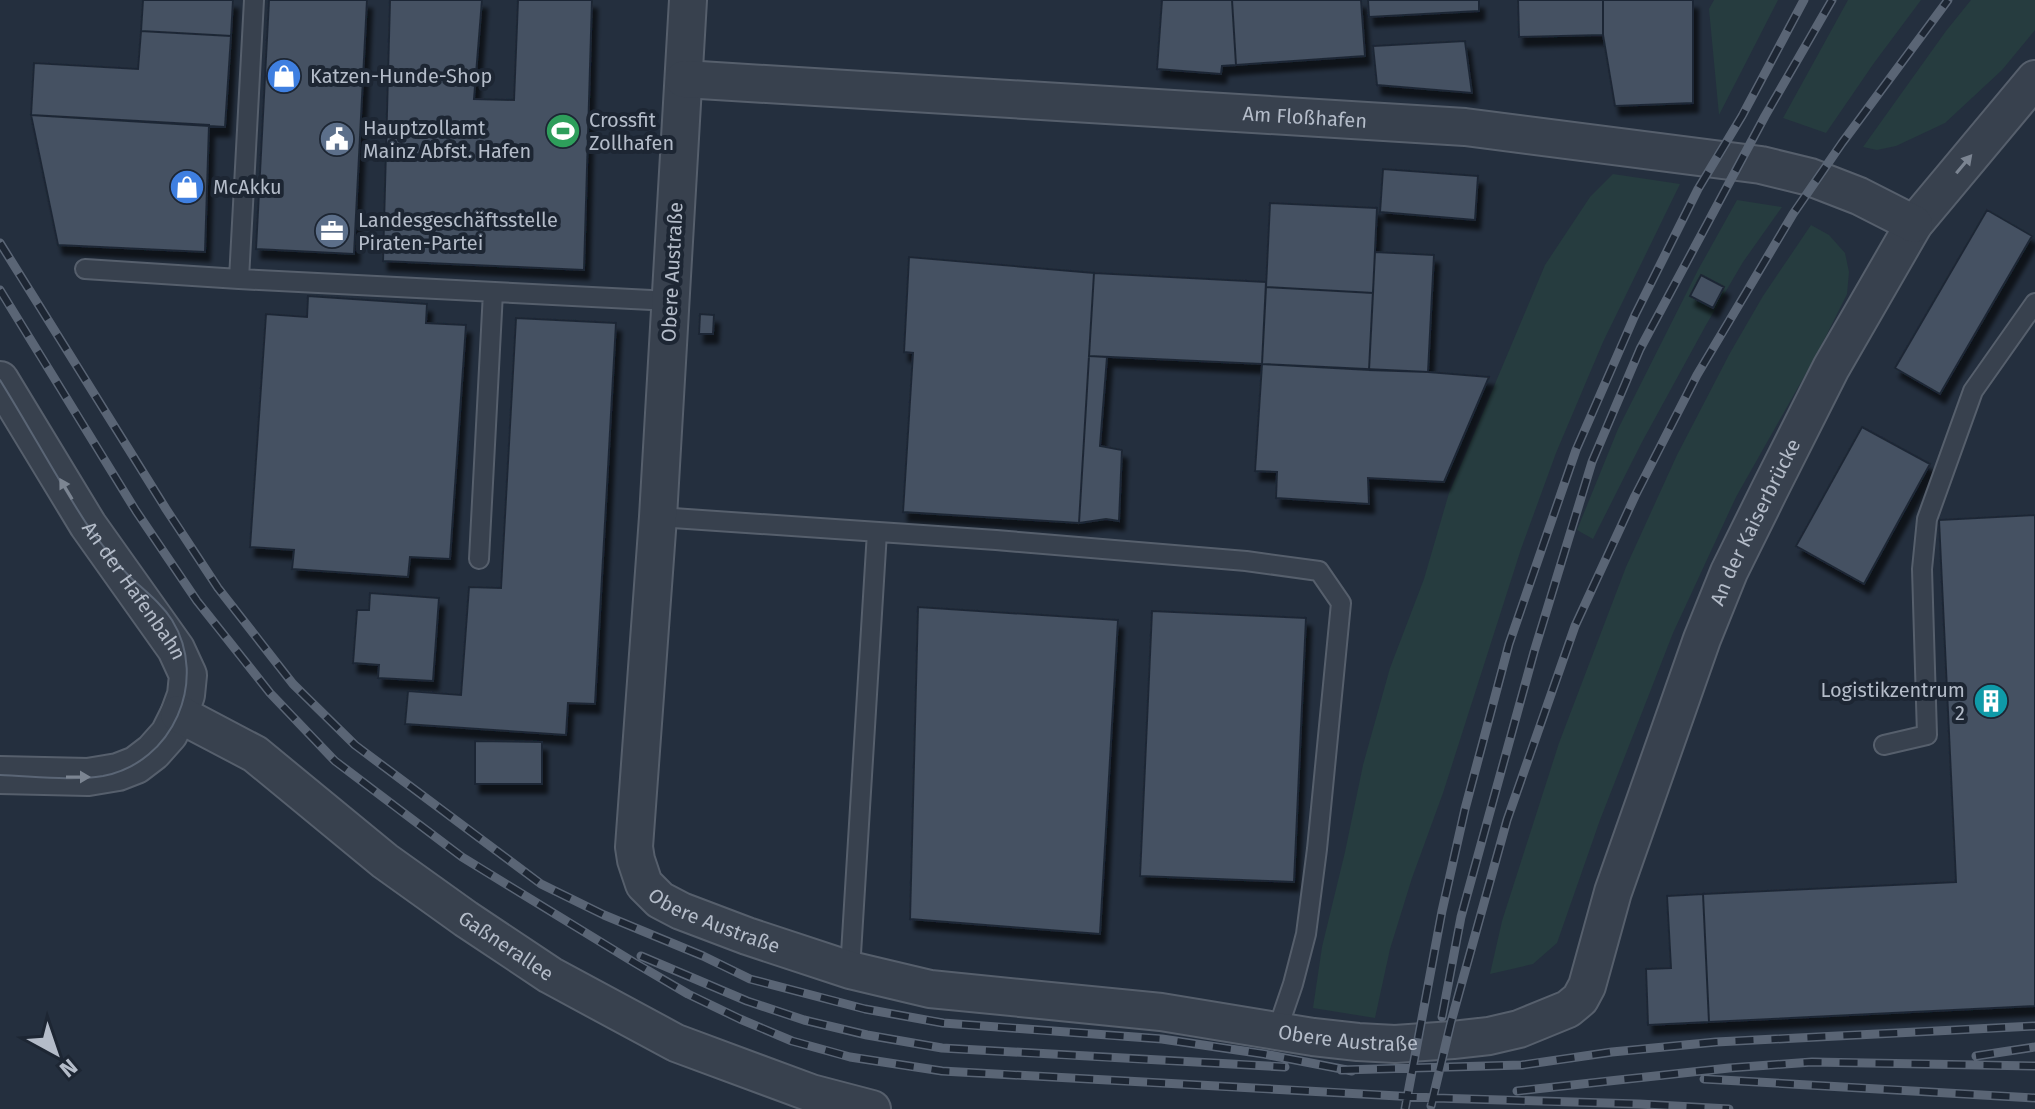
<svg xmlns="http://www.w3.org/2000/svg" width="2035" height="1109" font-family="'Fira Sans',sans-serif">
<defs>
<filter id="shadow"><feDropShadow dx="5" dy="9" stdDeviation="2" flood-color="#0009"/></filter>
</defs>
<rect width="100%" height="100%" fill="#242f3e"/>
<path fill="#263c3f" d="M1714 0H1778L1719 115 1709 9Z
M1848 0H1921L1874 63 1826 133 1783 118Z
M1971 0H2035V30L2002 70 1945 123 1896 146 1877 150 1863 147 1946 31Z
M1613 174 1680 184 1603 342 1556 453 1521 549 1443 793 1412 878 1390 949 1375 1018 1313 1008 1322 947 1345 852 1363 765 1390 668 1424 579 1449 493 1545 265 1590 197Z
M1737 200 1782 207 1743 262 1706 325 1642 442 1593 539 1577 530 1618 429 1698 270Z
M1811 225 1829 235 1845 253 1849 272 1847 294 1817 354 1736 497 1673 633 1600 820 1557 943 1533 964 1490 974 1502 921 1559 743 1626 567 1677 455 1730 353 1763 296Z"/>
<path fill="#455162" stroke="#1f2835" stroke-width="2" filter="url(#shadow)" d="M143 0H233L231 36 141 31Z
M269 0H367L354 254 256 249Z
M390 0H482L474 99 514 100 518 0H592L584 270 383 261Z
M1162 0H1232L1236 65 1222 66 1221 74 1157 69Z
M1232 0H1361L1365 56 1236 65Z
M1368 0H1479V11L1369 17Z
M1518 0H1603V35L1519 37Z
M1603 0H1693V103L1615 106 1603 35Z
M141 31 231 36 225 127 31 115 34 63 138 69Z
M1465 41 1472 93 1377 85 1373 46Z
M31 115 209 125 205 252 58 245Z
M1383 169 1478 176 1475 220 1380 212Z
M1270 203 1377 208 1373 293 1266 287Z
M1987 210 2032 236 1940 394 1895 368Z
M1375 252 1434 255 1428 372 1369 370Z
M909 257 1094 273 1079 523 903 512 913 353 904 352Z
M1094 273 1266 282 1262 364 1089 356Z
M1701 275 1724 287 1713 308 1690 296Z
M1266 287 1373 293 1369 370 1262 364Z
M308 296 427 304 426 323 466 325 450 559 410 557 408 577 292 569 294 550 250 547 266 314 307 317Z
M700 314 714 315 713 334H699Z
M516 318 616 323 595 704 568 703 566 735 405 724 408 691 461 695 469 587 501 588Z
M1089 356 1107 357 1100 446 1122 450 1119 521 1106 519 1079 523Z
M1262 364 1428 372 1489 377 1444 482 1368 478 1369 504 1276 498 1277 472 1255 471Z
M1862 427 1930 464 1864 584 1796 546Z
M2035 515V1006L1709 1022 1703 894 1956 882 1939 520Z
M370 593 439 598 433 681 378 678 379 665 353 663 357 610H369Z
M918 607 1118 620 1100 934 910 919Z
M1152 611 1306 618 1294 882 1140 876Z
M475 741 542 742V784H475Z
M1703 894 1709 1022 1648 1025 1646 969 1671 968 1667 896Z"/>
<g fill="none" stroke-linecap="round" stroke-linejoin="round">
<g stroke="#565f6c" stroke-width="22">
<path id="service" d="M254 0 239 279 671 301
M85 269 239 279
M658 517 996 540 1246 561 1319 571 1341 603 1317 849 1306 934 1293 984 1277 1031
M479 559 493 292
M1884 745 1927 735 1922 569 1927 519 1973 391 2035 303
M850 970 877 532"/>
</g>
<g stroke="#565f6c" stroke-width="40">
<g id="minor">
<path id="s1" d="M688 0 658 517 634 847 636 860 644 884 660 900 681 911 747 936 850 970 930 989 1161 1012 1313 1037 1358 1042 1395 1044 1453 1040 1489 1036 1519 1029 1568 1009 1580 999 1587 986 1613 892 1702 639 1729 572 1770 489 1831 368 1914 224 2035 79"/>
<path id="s2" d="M684 79 1465 127 1761 165 1810 177 1859 196 1914 224"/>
<path id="s3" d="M0 380 88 525 176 649 188 675 186 695 179 714 169 734 153 752 136 765 118 772 88 777 0 775"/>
<path id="s4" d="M179 714 255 754 385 861 466 919 550 975 676 1043 811 1093 872 1109"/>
</g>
</g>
<use href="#service" stroke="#38414e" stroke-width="18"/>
<use href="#minor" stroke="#38414e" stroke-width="36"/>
<path stroke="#5a6575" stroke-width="2" d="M0 380C30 428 57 479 88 526 101 544 115 561 130 577 145 591 161 603 172 620 209 680 173 763 103 776 72 781 32 776 0 775"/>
<g stroke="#5a6575" stroke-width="9">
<path id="rail" d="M0 243 166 509 218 588 293 684 355 745 541 884 604 915 703 956 750 979 865 1009 943 1023 1162 1039 1264 1054 1352 1071
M0 290 136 511 197 601 270 693 335 761 462 857 635 963 688 994 740 1019 792 1041 850 1057 942 1071 1435 1098 1639 1104 1729 1109
M641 956 747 1001 804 1020 867 1035 942 1048 1285 1067
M1442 1017 1461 917 1534 652 1592 462 1640 349 1765 116 1832 0
M1976 1056 2035 1047
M1341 1070 1522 1065 1612 1052 1716 1042 2035 1026
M1704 1079 2035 1098
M1517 1091 1729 1068 1812 1062 2035 1066
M1431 1106 1451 1022 1507 820 1575 626 1635 496 1697 375 1793 214 1842 143 1948 0
M1405 1109 1442 911 1465 809 1509 644 1576 450 1635 315 1698 189 1742 116 1804 0"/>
</g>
<use href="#rail" stroke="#1d2633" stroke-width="6" stroke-dasharray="18" stroke-linecap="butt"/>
</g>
<defs><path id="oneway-solid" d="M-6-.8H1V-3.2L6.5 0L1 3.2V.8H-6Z" transform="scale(2)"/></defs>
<g fill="#7c8592">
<use href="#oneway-solid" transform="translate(1964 164) rotate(-50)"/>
<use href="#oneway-solid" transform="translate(66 489) rotate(-121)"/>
<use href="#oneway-solid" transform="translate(78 777)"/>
</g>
<defs>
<g id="shop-disc" transform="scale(1.8)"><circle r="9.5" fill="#3f7fe0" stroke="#1d2633"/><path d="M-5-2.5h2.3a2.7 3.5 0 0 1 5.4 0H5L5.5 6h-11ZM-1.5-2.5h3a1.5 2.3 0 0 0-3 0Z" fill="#fff"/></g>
<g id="stadium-disc" transform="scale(1.8)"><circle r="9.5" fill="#2e9e5b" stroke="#1d2633"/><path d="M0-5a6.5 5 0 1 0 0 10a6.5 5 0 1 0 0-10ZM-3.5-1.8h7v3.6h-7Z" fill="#fff"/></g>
<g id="civic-disc" transform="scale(1.8)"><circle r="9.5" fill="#5c6f8a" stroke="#1d2633"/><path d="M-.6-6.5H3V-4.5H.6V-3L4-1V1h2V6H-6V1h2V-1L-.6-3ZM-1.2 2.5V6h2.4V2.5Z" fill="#fff"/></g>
<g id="office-disc" transform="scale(1.8)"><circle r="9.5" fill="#5c6f8a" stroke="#1d2633"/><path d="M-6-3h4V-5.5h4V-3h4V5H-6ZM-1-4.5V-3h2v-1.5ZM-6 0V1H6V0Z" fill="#fff"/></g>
<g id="building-disc" transform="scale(1.8)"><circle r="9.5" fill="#0f9aa8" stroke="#1d2633"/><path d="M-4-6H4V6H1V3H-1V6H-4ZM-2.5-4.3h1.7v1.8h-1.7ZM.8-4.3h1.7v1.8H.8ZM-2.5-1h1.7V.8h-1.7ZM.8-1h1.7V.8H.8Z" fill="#fff"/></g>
</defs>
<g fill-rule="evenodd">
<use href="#shop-disc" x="284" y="76"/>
<use href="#stadium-disc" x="563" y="131"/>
<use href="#civic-disc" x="337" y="139"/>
<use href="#shop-disc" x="187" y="187"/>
<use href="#office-disc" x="332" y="231"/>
<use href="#building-disc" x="1991" y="701"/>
</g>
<g text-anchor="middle" stroke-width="8" stroke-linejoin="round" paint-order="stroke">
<g font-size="20" fill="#b4bcc9" stroke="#1d2633" text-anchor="start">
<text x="310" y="83">Katzen-Hunde-Shop</text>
<text x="589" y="127">Crossfit<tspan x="589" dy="23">Zollhafen</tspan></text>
<text x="363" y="135">Hauptzollamt<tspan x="363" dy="23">Mainz Abfst. Hafen</tspan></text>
<text x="213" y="194">McAkku</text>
<text x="358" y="227">Landesgeschäftsstelle<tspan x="358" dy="23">Piraten-Partei</tspan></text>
<text x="1965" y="697" text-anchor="end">Logistikzentrum<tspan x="1965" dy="23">2</tspan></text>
</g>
<g font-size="20" fill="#b4bcc9" stroke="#1d2633">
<text dy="7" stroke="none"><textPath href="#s2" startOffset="622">Am Floßhafen</textPath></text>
<text transform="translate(672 272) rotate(-87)" y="7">Obere Austraße</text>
<text dy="7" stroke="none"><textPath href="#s1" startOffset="2366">An der Kaiserbrücke</textPath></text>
<text dy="7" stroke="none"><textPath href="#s3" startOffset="250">An der Hafenbahn</textPath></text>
<text dy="7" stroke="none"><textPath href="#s1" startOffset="968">Obere Austraße</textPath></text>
<text dy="7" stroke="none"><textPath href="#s4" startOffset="402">Gaßnerallee</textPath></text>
<text dy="7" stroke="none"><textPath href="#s1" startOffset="1616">Obere Austraße</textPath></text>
</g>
</g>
<g transform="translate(56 1053) rotate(140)" stroke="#1d2633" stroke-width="6" paint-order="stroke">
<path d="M0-6L14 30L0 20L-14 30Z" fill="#b4bcc9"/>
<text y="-12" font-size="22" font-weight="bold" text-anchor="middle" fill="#b4bcc9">N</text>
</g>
</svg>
